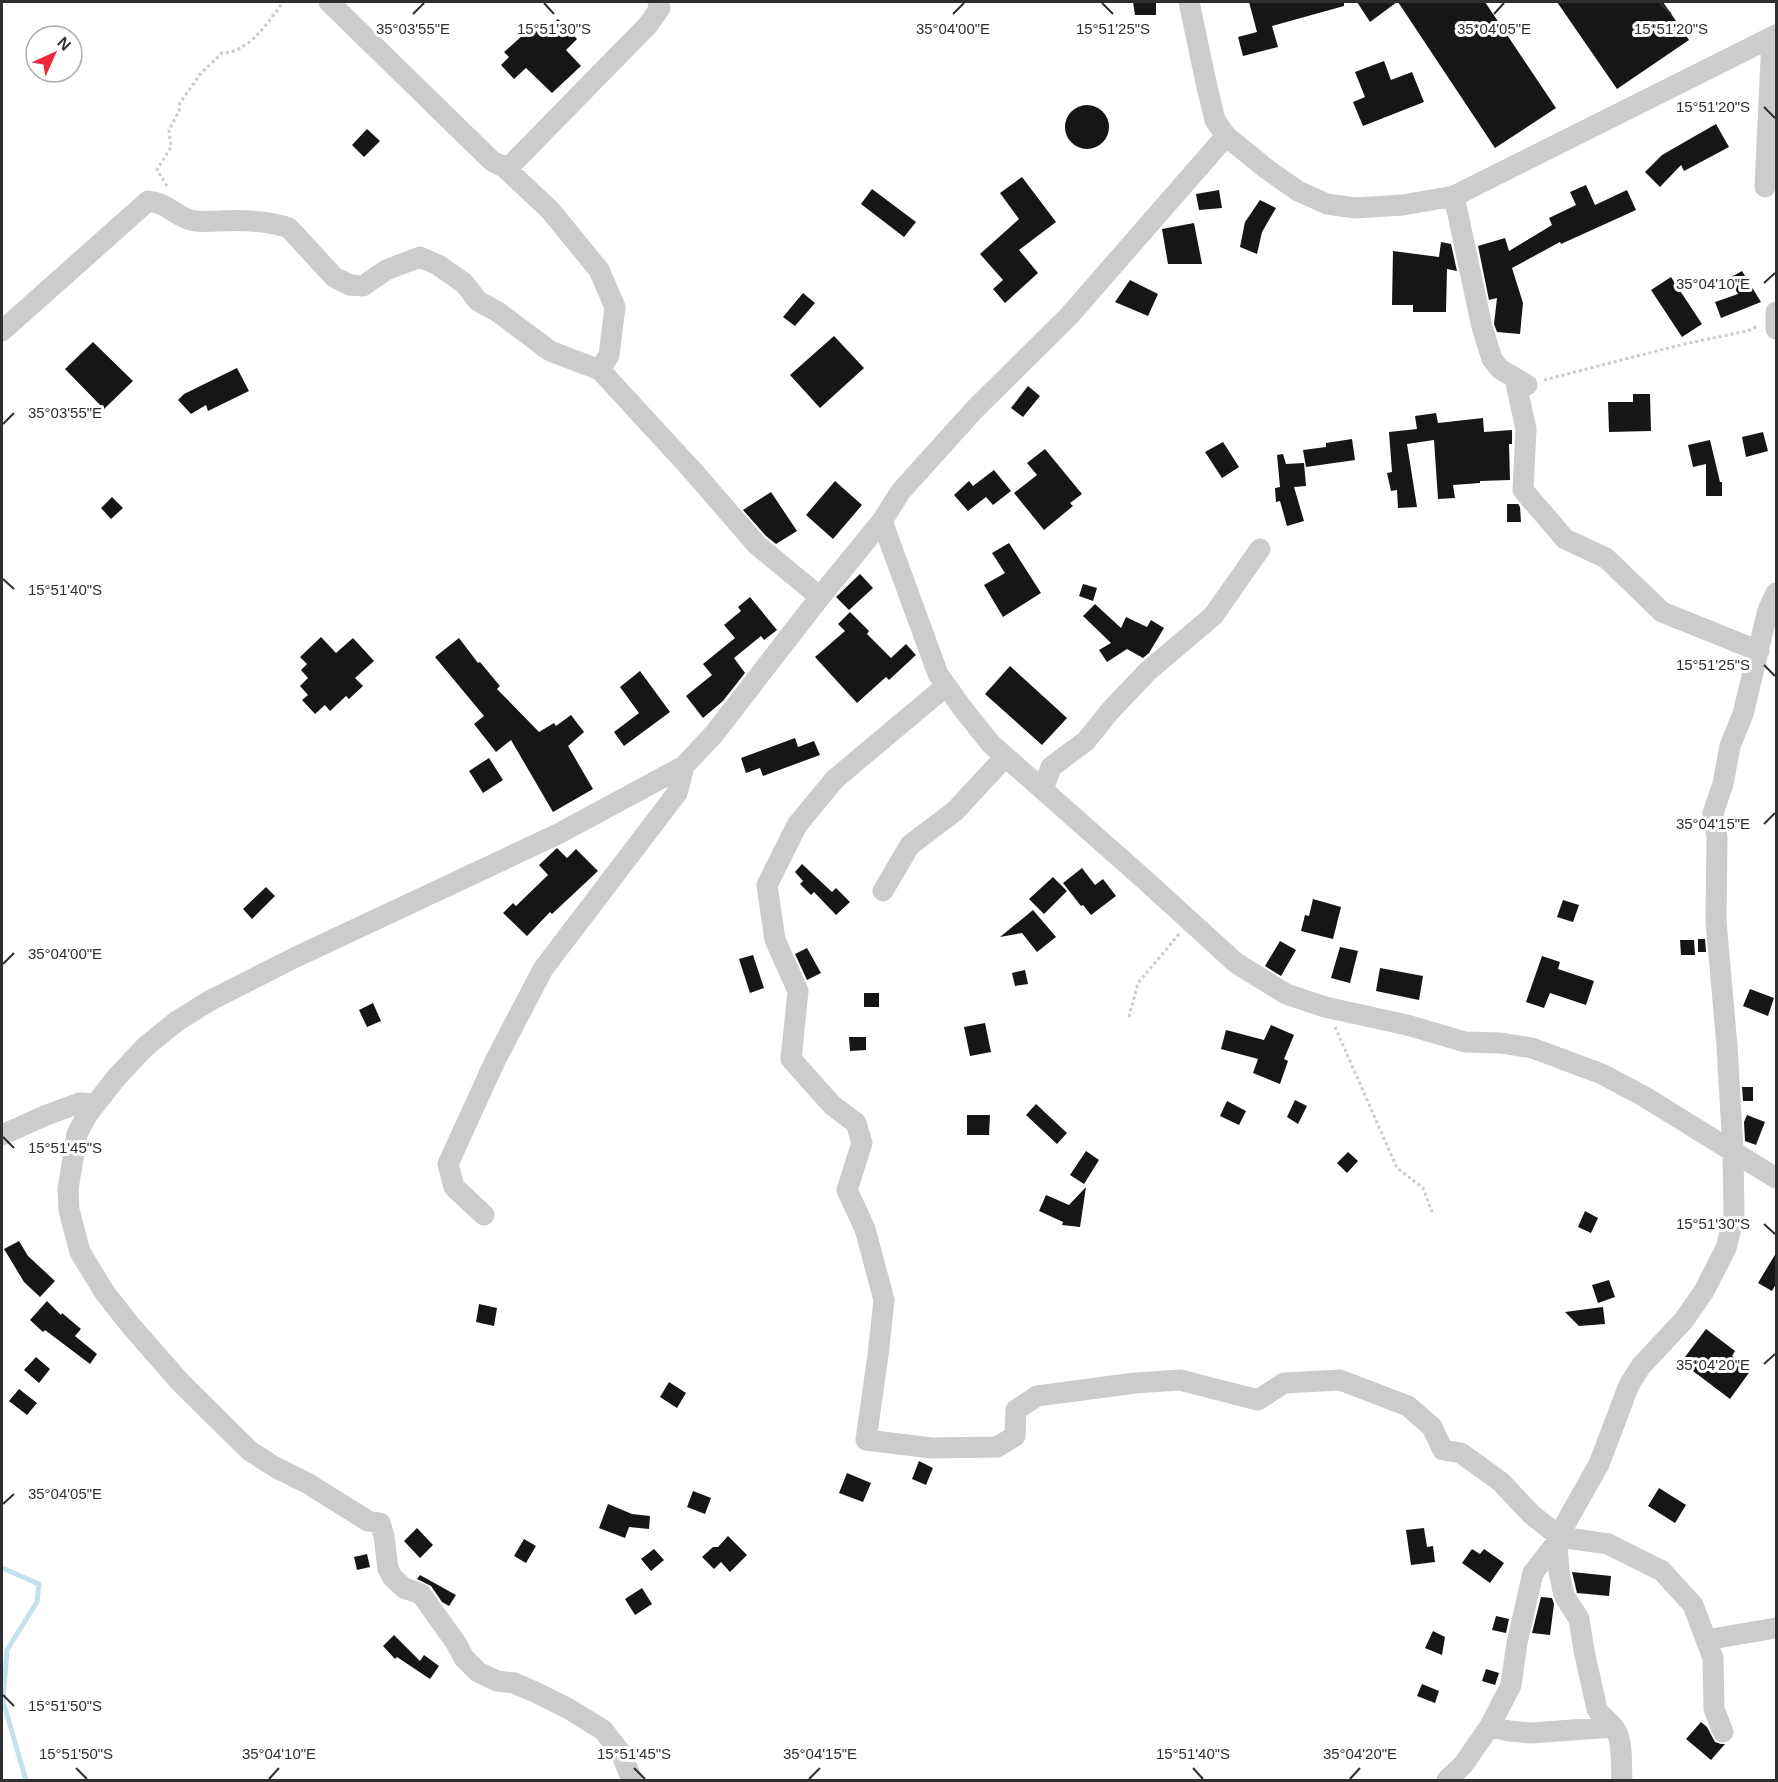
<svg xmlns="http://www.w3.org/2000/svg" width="1778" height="1782" font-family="Arial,sans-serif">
<rect width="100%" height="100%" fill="#fff"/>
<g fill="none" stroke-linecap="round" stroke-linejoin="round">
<path stroke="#c7e0ee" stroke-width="5" d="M2 1568 39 1584 37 1602 7 1650 3 1701 26 1780"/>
</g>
<path fill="#161616" d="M1133 2H1156V15H1135Z
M1249 2H1344V6L1272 26 1278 47 1243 56 1238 37 1257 32Z
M1357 2H1397L1370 22Z
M1398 2H1485L1556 108 1495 148Z
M1557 2H1663L1689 40 1617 89Z
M558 19 577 39 566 50 581 66 552 93 526 68 514 79 501 65 509 57 504 52 532 27 540 35Z
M1384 61 1391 80 1412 72 1424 102 1363 126 1353 102 1365 97 1355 72Z
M1065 127a22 22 0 1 1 44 0a22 22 0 1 1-44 0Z
M1716 124 1729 147 1684 171 1681 165 1660 187 1645 172 1662 155Z
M367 129 380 141 364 157 352 145Z
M1022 177 1056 222 1019 250 1038 273 1005 303 993 289 1003 280 980 254 1019 219 1000 193Z
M1586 185 1595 205 1627 190 1636 210 1561 244 1560 242 1512 268 1523 303 1520 334 1497 332 1494 324 1497 298 1489 300 1478 246 1505 238 1509 251 1552 225 1549 218 1576 205 1570 192Z
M872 189 916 222 904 237 861 204Z
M1219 190 1222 208 1199 210 1196 194Z
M1260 200 1276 208 1262 232 1257 254 1240 247 1245 222Z
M1194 223 1202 264H1168L1162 229Z
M1441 242 1451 244 1457 271 1447 269 1446 312H1413V305H1392L1393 251 1439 257Z
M1742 271 1761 302 1721 318 1715 302 1738 294 1729 278Z
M1671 277 1702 324 1682 337 1651 290Z
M1130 280 1158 294 1148 316 1115 302Z
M803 293 815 303 795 326 783 317Z
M834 336 864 368 820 408 790 375Z
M93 342 133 381 104 409 65 369Z
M237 368 249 391 208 411 206 405 191 414 178 400 184 394Z
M1028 386 1040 396 1023 417 1011 408Z
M1633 394H1650L1651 431 1609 432 1608 402H1633Z
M1436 413 1438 423 1483 418 1484 432 1512 430V444H1509L1510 480 1480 481V483L1453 485 1455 498 1438 499 1434 440 1407 444 1417 507 1398 508 1397 490 1391 491 1387 473 1392 472 1389 432 1417 429 1415 416Z
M1763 432 1768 451 1746 457 1742 437Z
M1352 439 1355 460 1306 467 1303 450 1326 447V443Z
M1710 440 1720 482H1722V496H1706V464L1693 467 1688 445Z
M1223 442 1239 467 1222 478 1205 452Z
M1045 449 1082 494 1070 503 1073 506 1044 530 1014 493 1037 475 1027 463Z
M1283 454 1286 464 1304 463 1306 486 1294 487 1304 521 1287 526 1280 501 1276 502 1275 488 1280 487 1277 455Z
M994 470 1011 491 993 505 986 497 968 511 954 495 969 481 973 486Z
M835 481 862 505 833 539 806 515Z
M771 492 797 531 776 544 766 536 743 510Z
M112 497 123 508 111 519 101 508Z
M1507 504H1518L1520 507 1521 522H1507Z
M1009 543 1041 593 1003 617 984 585 1005 573 992 553Z
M860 574 873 588 849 610 836 597Z
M1083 584 1097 588 1093 601 1079 596Z
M750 597 777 630 764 640 761 636 734 658 745 673 723 701 703 718 686 696 712 675 703 664 735 638 724 625 741 611 738 607Z
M1095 604 1121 628 1126 617 1147 627 1151 620 1164 628 1149 653 1143 658 1127 649 1107 662 1099 650 1111 643 1083 616Z
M850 612 869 631 867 634 891 658 906 644 916 655 889 680 886 677 857 703 815 657 845 631 838 624Z
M321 637 336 653 353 638 374 661 355 678 363 686 349 699 346 696 330 711 325 705 315 714 302 700 308 695 300 686 308 678 301 670 307 664 300 657Z
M459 638 478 663 480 662 500 686 497 689 539 732 554 723 556 726 571 715 584 732 568 746 593 789 553 812 511 740 496 752 474 724 484 716 435 657Z
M1010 666 1067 718 1042 745 985 694Z
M640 671 670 712 624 746 614 732 639 713 620 687Z
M795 738 798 747 814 741 820 755 763 776 760 768 746 773 741 758Z
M489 758 503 780 483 793 469 771Z
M557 848 567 858 576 849 598 871 552 914 550 912 527 936 503 913 513 903 516 906 548 875 539 865Z
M802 864 832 892 836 888 850 902 836 915 814 892 811 895 800 884 803 881 795 872Z
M1082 868 1095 885 1103 879 1116 896 1091 915 1083 905 1081 906 1063 883Z
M1053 877 1067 891 1044 914 1029 899Z
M266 887 275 896 252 919 243 909Z
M1313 899 1341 907 1333 939 1301 931 1305 915 1309 916Z
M1563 900 1579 905 1573 922 1557 917Z
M1033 910 1056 937 1037 952 1022 933 1000 937Z
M1698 939H1705L1706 952H1698Z
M1680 940H1694L1695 955H1681Z
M1280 941 1296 950 1281 976 1265 966Z
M1340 947 1358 951 1350 983 1331 978Z
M807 948 821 973 807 980 795 954Z
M753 955 764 988 750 993 739 959Z
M1542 956 1560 962 1558 969 1594 981 1586 1005 1550 993 1544 1008 1526 1002Z
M1380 968 1423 976 1419 1000 1376 991Z
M1025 970 1028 984 1015 986 1012 973Z
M1750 989 1774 998 1768 1016 1743 1006Z
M864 993H879V1007H864Z
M373 1003 381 1021 367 1027 359 1010Z
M985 1023 991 1052 970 1056 964 1027Z
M1271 1025 1294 1035 1284 1059 1288 1061 1280 1084 1253 1073 1258 1059 1221 1049 1226 1030 1264 1040Z
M849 1037H866V1050L850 1051Z
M1742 1087H1753V1101H1743Z
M1295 1100 1307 1106 1298 1124 1287 1117Z
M1227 1101 1246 1111 1239 1125 1220 1116Z
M1036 1104 1067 1133 1057 1144 1026 1115Z
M967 1115H990L989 1135H967Z
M1747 1115 1765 1122 1756 1145 1745 1141 1744 1122Z
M1086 1151 1099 1160 1084 1184 1070 1175Z
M1348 1152 1358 1161 1347 1173 1337 1163Z
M1086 1187 1080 1227 1062 1225 1063 1222 1039 1211 1046 1195 1069 1205Z
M1585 1211 1598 1218 1591 1233 1578 1227Z
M19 1241 28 1256 55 1281 40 1297 24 1282 4 1249Z
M1776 1253V1284L1772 1291 1758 1283Z
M1609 1280 1615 1297 1598 1303 1592 1285Z
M47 1301 61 1315 62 1313 81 1329 75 1336 97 1354 90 1364 45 1330 43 1332 30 1320Z
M479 1304 497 1308 494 1326 476 1322Z
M1603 1307 1605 1324 1579 1326 1565 1312Z
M1706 1329 1735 1351 1732 1356 1751 1370 1730 1399 1689 1368 1692 1362 1685 1357Z
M36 1357 50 1369 39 1383 24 1370Z
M669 1382 686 1393 677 1408 660 1397Z
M19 1389 37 1403 27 1415 9 1401Z
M919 1461 933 1468 926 1485 912 1479Z
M847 1473 871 1483 863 1502 839 1493Z
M1659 1488 1686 1505 1675 1523 1648 1506Z
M693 1491 711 1498 705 1514 687 1507Z
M608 1504 632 1514 650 1516 649 1529 629 1527 625 1538 599 1528Z
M417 1528 433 1545 420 1558 404 1541Z
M1424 1528 1427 1547 1433 1546 1435 1562 1411 1565 1406 1530Z
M728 1536 747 1555 730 1572 721 1562 714 1569 702 1557 713 1547H718Z
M524 1539 536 1546 526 1563 514 1556Z
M654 1549 664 1560 651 1571 641 1559Z
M1472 1549 1480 1554 1484 1549 1504 1563 1490 1583 1462 1563Z
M367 1554 370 1567 357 1570 354 1557Z
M1572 1572 1611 1576 1609 1596 1577 1593Z
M420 1575 456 1595 449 1606 442 1602 431 1586 417 1579Z
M642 1588 652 1604 635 1615 625 1599Z
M1541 1597 1552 1598 1554 1604 1550 1635 1532 1633Z
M1496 1616 1509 1619 1506 1633 1492 1630Z
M1433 1631 1445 1637 1442 1655 1425 1648Z
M394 1635 420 1661 424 1655 439 1666 430 1679 397 1657 395 1659 383 1646Z
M1486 1669 1499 1673 1495 1685 1482 1681Z
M1422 1684 1439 1691 1435 1703 1417 1696Z
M1701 1722 1707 1727 1715 1742 1721 1744H1725L1711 1760 1686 1739Z"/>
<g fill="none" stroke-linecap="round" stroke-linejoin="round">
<path stroke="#ccc" stroke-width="3" stroke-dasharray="3 3" stroke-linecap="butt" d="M167 186 157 170 171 147 169 130 179 111 180 103 201 73 222 53C249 53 269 21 283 2
M1544 380 1680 345 1747 331 1758 326
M1129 1017 1138 983 1179 934
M1335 1027 1397 1168 1423 1188 1432 1212"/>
<path stroke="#ccc" stroke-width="21" d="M329 2 492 161 504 167 513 163 648 25 660 8 658 2
M1189 2 1207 87 1215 120 1226 136 1268 170 1298 191 1327 204 1355 208 1403 205 1454 196 1776 35
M504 167 550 210 599 270 615 307 609 355 600 370
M1765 187 1772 38
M1454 196 1482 327 1492 359 1500 369 1527 385
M1776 312V329
M2 331 148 201C168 203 174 216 191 220 200 223 209 221 219 221 241 220 267 220 289 228L334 277 350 285 363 286 386 270 420 257 438 265 464 283 478 301 498 312 550 351 600 370 692 470 757 545 820 597
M1515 379 1526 429 1523 490 1565 539 1606 558 1662 612 1759 651
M882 521 938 674 963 709 991 744 1145 880 1236 963 1286 994 1325 1007 1407 1025 1465 1042 1501 1043 1532 1048 1602 1074 1645 1097 1776 1178
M946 686 835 779 797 825 767 885 775 940 798 991 791 1059 832 1105 856 1123 862 1143 847 1190 865 1229 884 1300 878 1355 866 1440 932 1448 997 1447 1015 1436 1016 1410 1037 1396 1135 1383 1180 1380 1258 1400 1284 1383 1340 1380 1408 1406 1432 1427 1443 1450 1461 1453 1501 1482 1531 1514 1560 1537 1608 1544 1662 1571 1693 1605 1713 1658 1714 1709 1723 1732
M1043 790 1051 767 1086 741 1110 711 1148 671 1213 616 1260 549
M883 891 910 845 955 811 1005 757
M2 1135 44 1116 79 1103 95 1104
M484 1215 454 1187 448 1164 495 1061 543 969 677 793 684 766
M1706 1640 1776 1628
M1490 1726 1511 1685 1517 1643 1533 1573 1560 1538
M632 1780 621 1753 603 1730 569 1709 535 1692 514 1683 497 1681 478 1672 464 1658 456 1643 421 1594 404 1588 393 1578 388 1569 384 1536 380 1523 368 1521 307 1483 275 1467 250 1451 181 1383 131 1326 105 1293 80 1252 69 1210 68 1189 77 1134 87 1115 116 1078 145 1047 177 1021 211 1000 296 957 558 834 684 766 714 734 820 597 882 521 901 491 975 409 1069 316 1226 136
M1447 1780 1463 1765 1490 1726 1509 1731 1531 1733 1613 1727
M1622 1780C1621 1767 1623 1742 1616 1731 1611 1722 1602 1718 1597 1709L1584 1651 1579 1619 1565 1597 1563 1591 1559 1571 1557 1544 1563 1528 1599 1464 1629 1385 1641 1366 1684 1320 1704 1291 1726 1248 1734 1217 1733 1151 1727 1046 1716 921 1717 838 1713 813 1723 784 1730 746 1743 714 1768 610 1776 593"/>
</g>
<path fill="none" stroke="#2f2f2f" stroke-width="2" d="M544 3 554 14M1102 3 1113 14M1660 3 1671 14M413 14 424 3M953 14 964 3M1494 14 1504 3M1764 107 1775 118M1764 283 1775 273M3 424 14 413M3 579 14 589M1764 665 1775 676M1764 824 1775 813M3 964 14 953M3 1137 14 1148M1764 1224 1775 1234M1764 1364 1775 1354M3 1504 14 1494M3 1695 14 1706M76 1768 87 1779M634 1768 645 1779M1193 1768 1203 1779M269 1779 279 1768M809 1779 820 1768M1350 1779 1360 1768"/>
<g font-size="15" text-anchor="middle" fill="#2f2f2f" stroke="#fff" stroke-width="6" stroke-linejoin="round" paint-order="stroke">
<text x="413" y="34">35°03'55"E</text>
<text x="554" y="34">15°51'30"S</text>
<text x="953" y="34">35°04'00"E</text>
<text x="1113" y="34">15°51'25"S</text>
<text x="1494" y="34">35°04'05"E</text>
<text x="1671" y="34">15°51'20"S</text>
<text x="1713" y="112">15°51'20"S</text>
<text x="1713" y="289">35°04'10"E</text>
<text x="65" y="418">35°03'55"E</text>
<text x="65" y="595">15°51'40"S</text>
<text x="1713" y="670">15°51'25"S</text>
<text x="1713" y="829">35°04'15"E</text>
<text x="65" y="959">35°04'00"E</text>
<text x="65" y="1153">15°51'45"S</text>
<text x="1713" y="1229">15°51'30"S</text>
<text x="1713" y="1370">35°04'20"E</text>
<text x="65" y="1499">35°04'05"E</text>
<text x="65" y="1711">15°51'50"S</text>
<text x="76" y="1759">15°51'50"S</text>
<text x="279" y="1759">35°04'10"E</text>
<text x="634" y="1759">15°51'45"S</text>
<text x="820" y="1759">35°04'15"E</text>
<text x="1193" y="1759">15°51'40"S</text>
<text x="1360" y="1759">35°04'20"E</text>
</g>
<rect width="1778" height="1782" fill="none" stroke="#2f2f2f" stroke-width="6"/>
<g transform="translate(54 54) rotate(45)"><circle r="28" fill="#ffffff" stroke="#acacac" stroke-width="1.5"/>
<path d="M0-4.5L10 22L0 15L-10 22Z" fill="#f0263c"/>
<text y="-9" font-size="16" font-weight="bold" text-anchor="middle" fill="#2f2f2f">N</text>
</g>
</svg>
